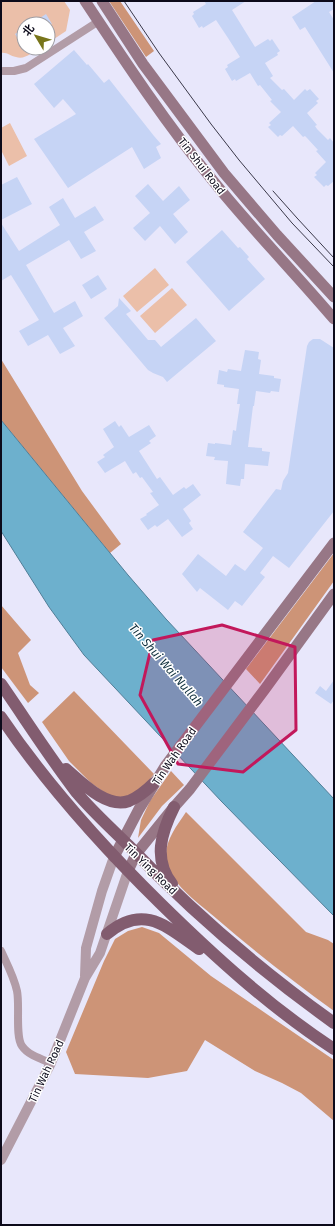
<svg xmlns="http://www.w3.org/2000/svg" width="335" height="1226" font-family="'Fira Sans','Noto Sans SC',sans-serif">
<rect width="100%" height="100%" fill="#e8e7fb"/>
<path fill="#ebbfa9" d="M1 1H64L70 10 66 31 48 43V24H24V48H39C33 52 25 60 16 57 10 56 7 52 1 53Z
M10 123 27 156 9 166 1 150V128Z
M155 268 169 285 137 312 123 296Z
M172 288 187 305 155 333 140 316Z"/>
<path fill="#cd9477" d="M109 1H120L154 51 146 57Z
M1 359 82 491 121 544 110 553 1 420Z
M334 553V581L260 684 246 669Z
M1 605 31 640 18 653 30 685 39 693 28 703 1 667Z
M74 691 154 774 147 783 138 791 128 796 117 799 108 795 91 783 69 761 42 722Z
M171 771 184 785 162 806 138 838 141 820 150 801Z
M186 812 306 932 328 940 334 944V1011C294 982 255 952 217 919 201 905 173 886 167 864 162 844 176 827 186 812Z
M142 927 159 933 211 976 334 1060V1121L301 1093 282 1083 255 1071 205 1040 187 1071 148 1078 75 1074 66 1052 104 961 115 939 128 931Z"/>
<path fill="#6db0cd" stroke="#507e97" d="M1 420 128 575 166 619 334 799V916L222 802 84 655 49 607 1 531Z"/>
<path fill="#c6d4f5" d="M204 1H246L232 10 255 47 268 39 270 41 272 39 280 51 277 53 278 55 265 63 273 76 270 78 282 90 284 89 294 100 305 89 307 91 310 89 319 99 316 101 318 103 307 113 317 125 315 126 317 129 328 140 330 138 334 143V181L328 186 326 185 324 187 314 177 317 175 315 173 326 162 316 151 318 150 307 138 305 136 303 137 293 126 282 136 280 135 278 137 268 127 271 125 269 123 281 112 270 101 272 100 260 85 258 86 250 73 236 81 235 79 232 81 225 69 228 67 227 65 240 57 228 38 216 20 203 28 202 26 199 28 192 16 194 14 193 12 206 4Z
M316 1H334V9L329 12 334 20V73L305 27 300 30 292 17Z
M46 14 52 24H31Z
M24 28V49L15 34Z
M74 50 87 65 88 64 104 83 109 79 154 136 161 144 156 147 161 158 144 169 132 147 68 188 34 139 76 114 63 99 54 108 34 84Z
M17 177 32 204 1 220V185Z
M148 184 163 201 179 186 190 200 173 214 188 232 175 244 160 226 145 241 133 228 150 213 135 196Z
M63 198 75 218 95 206 104 220 84 232 96 251 81 259 69 240 26 265 54 313 75 301 83 316 63 328 75 346 60 354 48 335 28 346 19 331 39 320 11 275 1 281V223L19 251 60 225 49 207Z
M222 230 238 248 240 247 249 257 247 259 265 279 229 311 186 262Z
M98 275 107 289 91 299 82 285Z
M119 298 131 311 126 314 148 340H155L161 347 196 318 216 341 167 382 163 377 153 373 148 370 104 318 118 306Z
M313 339H320L334 348V511L289 568 273 556 260 573 265 577 242 606 235 601 228 610 200 588 197 592 182 574 198 554 226 576 235 564 245 571 263 548 243 532 276 489 281 490 283 481 288 473 307 346 309 342Z
M245 350 259 352 258 359 261 360 259 374 274 376V378L281 379 279 392 271 391 270 393 256 391 254 406H253L248 447 262 448V451L270 452 268 466 245 464 244 479H241L240 486 226 484 228 461 214 460 215 457 206 456 208 443 215 444V443L231 445 233 430 236 431 237 423 240 404H237L239 389 224 387V385L217 384 219 370 227 372 228 369 241 371Z
M115 421 119 427 121 425 129 437 149 425 156 436 149 441 151 443 139 451 157 479 160 477 173 495 184 487 186 489 193 484 201 495 183 509 191 521 189 523 193 529 182 537 168 519 157 527 155 525 148 530 140 519 147 515 146 514 159 505 150 493 153 492 142 477 140 478 136 472 133 474 125 461 105 473 97 462 105 457 103 455 114 447 103 429Z
M334 680V700L331 704 315 693 320 686 326 691Z"/>
<g fill="none" stroke-linecap="round" stroke-linejoin="round">
<path stroke="#b29ca7" stroke-width="8" d="M3 71H14L26 68 99 21
M1 951C7 964 14 977 17 991 20 1005 15 1037 22 1046 28 1055 41 1059 51 1063"/>
<path stroke="#b29ca7" stroke-width="10" d="M85 976 86 948 102 891 114 857
M1 1160 51 1063 85 978 100 953 128 871"/>
<path stroke="#977786" stroke-width="11" d="M85 1C126 63 167 125 214 182 252 229 294 272 334 319
M102 1 143 64 224 173 277 235 334 297
M114 857 139 809 166 765 334 543
M128 871 136 854 174 807 190 789 265 689 334 594"/>
<path stroke="#825c6f" stroke-width="12" d="M1 684C26 720 50 758 77 793 92 811 111 828 128 845 191 911 260 970 334 1023
M1 717C47 785 102 846 160 903 214 956 270 1007 334 1049
M66 769C82 783 107 809 129 801 139 797 147 790 154 783
M172 884C153 859 161 833 174 807
M107 934C144 903 167 927 199 949"/>
<path stroke="#3b394a" stroke-width="1" d="M124 1 159 53 211 124 239 160 292 223 334 267
M273 191 297 218 334 258"/>
</g>
<path fill="#c2185b" fill-opacity="0.2" stroke="#c2185b" stroke-width="3" stroke-linejoin="round" d="M222 625 295 647 296 730 243 772 178 764 140 695 153 640Z"/>
<g text-anchor="middle" stroke-width="3" stroke-linejoin="round" paint-order="stroke">
<g font-size="11" fill="#0c0a1a" stroke="#fff">
<text transform="translate(202 166) rotate(52)" y="4">Tin Shui Road</text>
<text transform="translate(174 756) rotate(-55)" y="4">Tin Wah Road</text>
<text transform="translate(151 869) rotate(44)" y="4">Tin Ying Road</text>
<text transform="translate(46 1071) rotate(-65)" y="4">Tin Wah Road</text>
</g>
<g font-size="12" font-style="italic" fill="#0f2f3c" stroke="#fff">
<text transform="translate(166 665) rotate(49)" y="4">Tin Shui Wai Nullah</text>
</g>
</g>
<rect width="335" height="1226" fill="none" stroke="#0c0a1a" stroke-width="4"/>
<g transform="translate(36 36) rotate(308)"><circle r="19" fill="#ffffff" stroke="#9e9da3"/>
<path d="M0-3L7 15L0 10L-7 15Z" fill="#78751a"/>
<text y="-6" font-size="11" font-weight="bold" text-anchor="middle" fill="#0c0a1a">北</text>
</g>
</svg>
